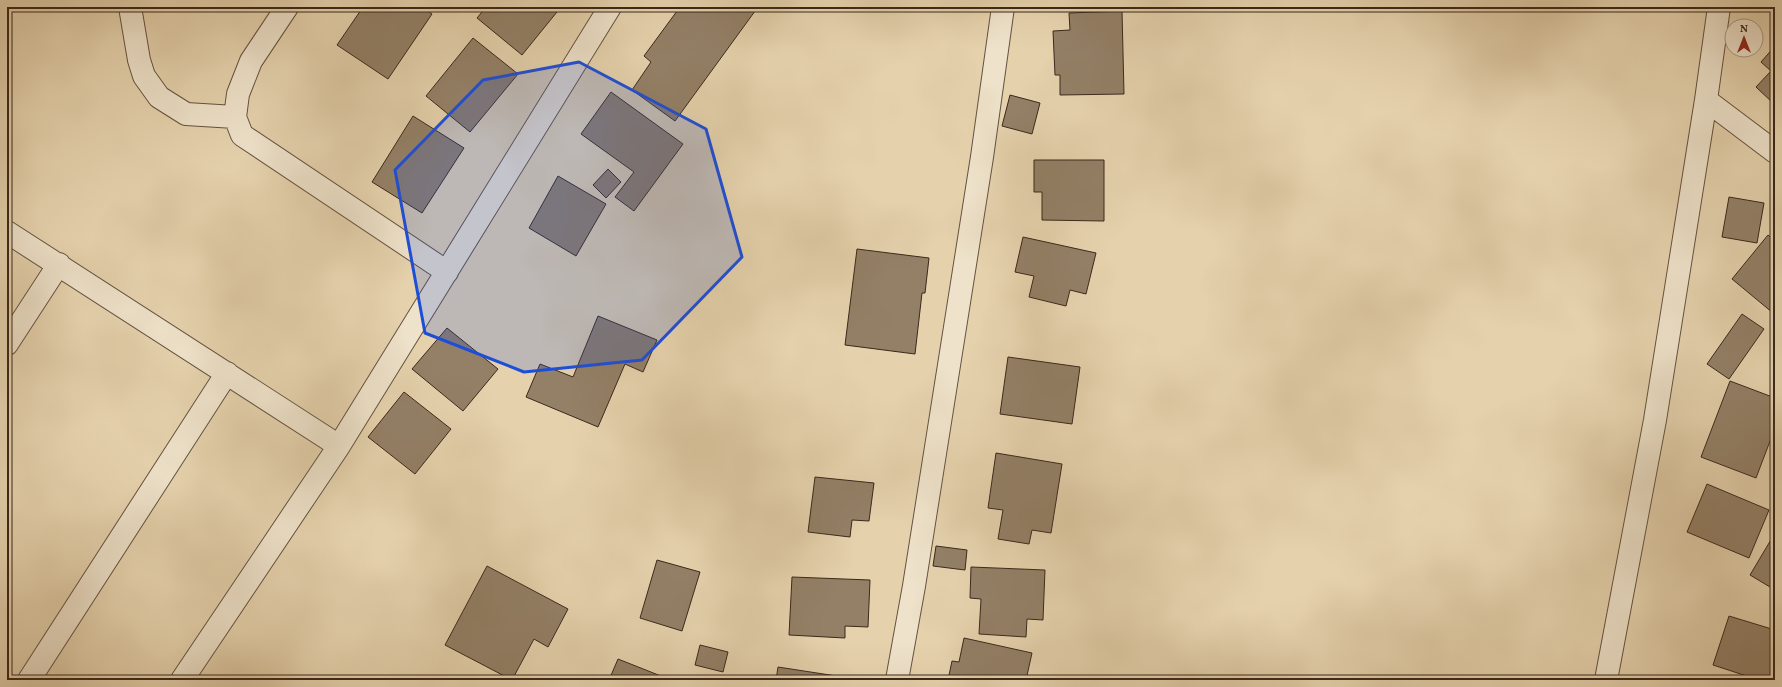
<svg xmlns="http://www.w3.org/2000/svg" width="1782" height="687" font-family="Vollkorn,serif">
<rect width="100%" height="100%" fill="#e5d2ad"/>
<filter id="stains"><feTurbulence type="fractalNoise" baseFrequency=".005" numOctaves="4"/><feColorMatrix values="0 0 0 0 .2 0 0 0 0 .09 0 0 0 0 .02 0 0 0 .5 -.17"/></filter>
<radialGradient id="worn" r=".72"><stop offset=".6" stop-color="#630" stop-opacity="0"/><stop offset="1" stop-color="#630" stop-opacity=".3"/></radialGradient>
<path fill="#938067" stroke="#3a281b" d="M363 7H422L432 14 388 79 337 45Z
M486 7H561L522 55 477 18Z
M680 7H758L675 121 632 90 651 62 644 56Z
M1122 11 1124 94 1060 95V75H1055L1053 31 1070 30 1069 13Z
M473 38 518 74 470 132 426 96Z
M1775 46V100L1773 103 1756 87 1771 71 1761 62Z
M611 92 683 144 634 211 615 197 634 172 581 134Z
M1010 95 1040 103 1032 134 1002 126Z
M413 116 464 148 422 213 372 182Z
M1034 160H1104V221L1042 220V192H1034Z
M608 169 621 182 606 198 593 185Z
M558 176 606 204 576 256 529 228Z
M1729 197 1764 203 1757 243 1722 237Z
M1768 235 1775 241V310L1773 313 1732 279Z
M1023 237 1096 253 1086 294 1070 290 1066 306 1029 297 1034 276 1015 272Z
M857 249 929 258 925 293H922L915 354 845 345Z
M1742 314 1764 329 1729 379 1707 364Z
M598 316 657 340 643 372 625 364 598 427 526 397 540 364 573 377Z
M447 328 498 369 463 411 412 369Z
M1008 357 1080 367 1072 424 1000 414Z
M1730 381 1775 398V428L1756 478 1701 457Z
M404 392 451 429 415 474 368 437Z
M996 453 1062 464 1051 533 1032 530 1029 544 998 539 1003 510 988 508Z
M815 477 874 483 869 521 852 520 850 537 808 532Z
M1707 484 1769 510 1749 558 1687 532Z
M1775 533V590L1750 575Z
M936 546 967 550 965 570 933 566Z
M657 560 700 572 682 631 640 618Z
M487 566 568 609 548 647 534 639 512 680 445 645Z
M971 567 1045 570 1043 620 1027 619 1026 637 979 634 981 599 970 598Z
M792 577 870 580 868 627 845 626V638L789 635Z
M1729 616 1775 630V680H1759L1713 665Z
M964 638 1032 653 1026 680H948L952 661 959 662Z
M700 645 728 652 723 672 695 665Z
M618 659 671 680H609Z
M778 667 856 679V680H776Z"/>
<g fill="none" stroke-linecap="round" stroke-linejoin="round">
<g stroke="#655240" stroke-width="24">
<path id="minor" d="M130 7 139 60 144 76 159 97 186 114 235 117
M287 7 251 61 238 94 235 117 242 135 447 272
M1706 100 1775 152
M7 232 339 446
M7 344 59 264
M29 680 227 373
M182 680 339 446 610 7
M897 680 914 586 982 157 1003 7
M1606 680 1655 420 1706 100 1719 7"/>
</g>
<use href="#minor" stroke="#eee2ca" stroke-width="22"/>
</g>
<path fill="#1d4ed8" fill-opacity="0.2" stroke="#1d4ed8" stroke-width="3" stroke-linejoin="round" d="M579 62 706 129 742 257 642 360 524 372 425 333 395 170 483 80Z"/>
<rect width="1782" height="687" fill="none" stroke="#e5d2ad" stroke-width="24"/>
<rect x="8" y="8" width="1766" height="671" fill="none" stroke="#3a281b" stroke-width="2"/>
<rect x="12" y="12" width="1758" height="663" fill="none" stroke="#3a281b"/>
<g transform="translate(1744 38)"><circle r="19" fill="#eee2ca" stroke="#a69884"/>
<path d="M0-3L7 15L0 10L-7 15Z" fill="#8f2418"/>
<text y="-6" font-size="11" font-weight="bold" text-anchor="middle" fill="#3a281b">N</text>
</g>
<rect width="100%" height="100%" filter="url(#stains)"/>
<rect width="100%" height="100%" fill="url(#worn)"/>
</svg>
